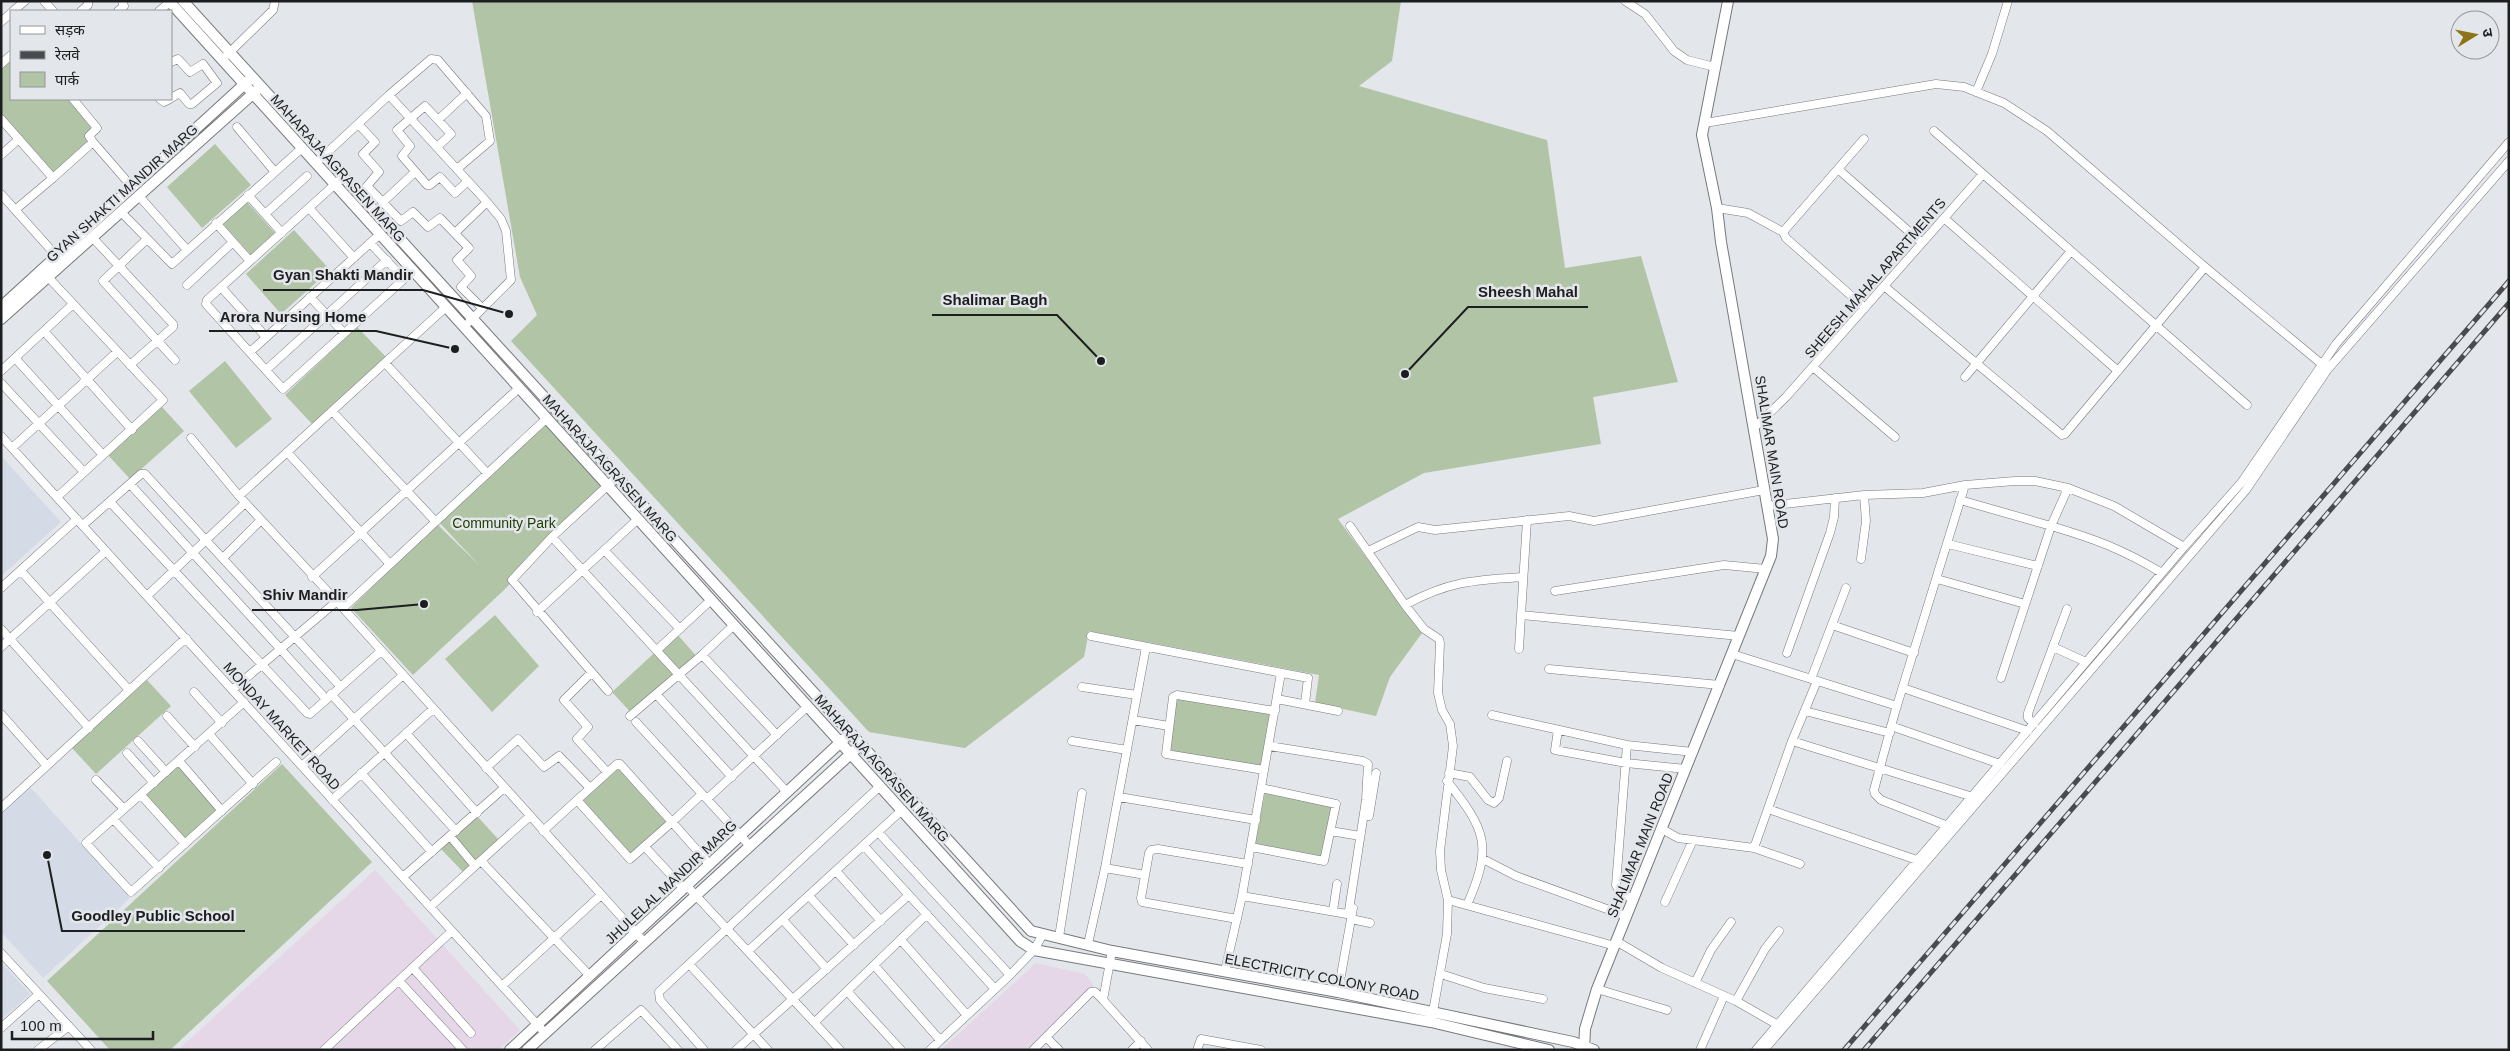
<svg xmlns="http://www.w3.org/2000/svg" width="2510" height="1051" font-family="Helvetica,'Noto Sans Devanagari',sans-serif">
<rect width="100%" height="100%" fill="#e3e6ea"/>
<path fill="#e5d6e8" d="M375 870 520 1030 498 1050H178Z
M1036 963 1085 974 1094 985 1025 1050H941Z"/>
<path fill="#d4dbe6" d="M1 456 61 522 1 576Z
M30 787 130 898 43 978 1 932V813Z
M1 962 30 994 1 1020Z"/>
<path fill="#b1c4a6" d="M472 1H1401L1392 61 1359 86 1547 140 1565 268 1641 256 1678 382 1593 397 1601 444 1424 473 1338 519 1422 633 1390 677 1376 716 1315 703 1319 675 1089 631 1084 657 965 748 869 732 511 341 537 315 520 277Z
M11 59V99H69L94 127 85 136 89 141 53 173 1 114V68Z
M215 144 251 185 202 228 167 187Z
M247 202 275 233 251 255 223 224Z
M294 230 330 270 281 314 246 274Z
M357 327 386 357 313 425 285 395Z
M225 361 272 419 236 448 189 391Z
M162 407 184 431 130 479 108 455Z
M544 422 603 487 503 591 413 675 351 608 436 523 479 565 437 520Z
M495 615 539 666 492 712 445 659Z
M676 633 699 659 635 717 612 692Z
M147 680 171 706 96 774 72 748Z
M1177 697 1271 713 1262 767 1168 751Z
M282 764 372 862 170 1050H110L47 981Z
M178 766 218 811 185 840 145 794Z
M618 767 667 822 631 856 581 800Z
M1265 792 1333 805 1323 857 1255 844Z
M477 816 499 840 464 873 441 849Z"/>
<g fill="none" stroke-linecap="round" stroke-linejoin="round">
<g stroke="#76797d" stroke-width="9">
<path id="minor" d="M44 1 53 11
M1625 1 1645 14 1674 51 1687 60 1715 67
M13 11 25 1
M81 11 88 5V1
M118 11 124 6 122 1
M159 11 170 2
M1 22 11 13
M227 55 273 10 275 1
M171 62 178 59 190 72 203 64 217 83 192 104H189L180 93 171 98
M1 64 11 55
M1976 92 1992 54 2008 1
M389 95 431 59 438 60 486 116 490 141 457 169
M160 99 164 102 170 99
M1 119 53 178 93 142 89 136 97 128 73 99
M438 120 467 93
M1705 123 1936 84 1964 87 2004 103 2047 131 2205 267 2324 366
M358 124 375 142 363 154 379 172 367 186 401 221 413 212 428 227 440 218 469 248 457 260 471 276 461 287 482 308
M237 127 275 172
M1934 131 2247 405
M1864 139 1783 232 1786 238 1865 308
M93 142 132 187
M437 147 451 134 425 106 397 130 410 146 402 156 427 185H430L440 177 455 193 468 181
M1 155 19 139
M316 163 389 95 487 202 501 219 506 231 511 280 469 322
M1838 169 1922 243
M343 177 207 300 206 304 283 389 404 279 370 243
M1 194 60 260
M248 195 282 233
M139 196 187 250
M383 202 415 172
M309 208 354 258
M1717 208 1748 213 1783 232
M15 210 53 178
M121 212 172 264 302 148
M265 214 307 176
M1944 218 2118 371
M216 223 250 261
M455 233 487 202
M92 237 173 324V327L130 365
M147 239 103 281 175 360
M48 277 163 400 103 455
M187 285 233 242
M1884 286 2062 435 2065 434 2205 267
M221 287 266 337
M310 297 344 333
M44 331 132 430
M250 352 380 234
M15 358 103 455 57 497
M385 363 487 473
M1813 367 1895 437
M266 370 387 260
M1 371 73 304
M1965 377 2071 251
M1 383 84 472
M332 411 435 521
M1754 428 1786 397 1983 174
M1 436 545 1033
M191 438 239 496 343 608 644 942
M12 448 117 352
M287 452 389 563
M130 484 326 699
M2068 488 2051 526C2095 539 2122 549 2162 573
M239 496 446 307
M1960 500 2051 526 2001 678
M110 502 307 713 310 714 381 651
M1767 506 1864 495 1923 493 1965 485 2015 481H2035L2068 488 2114 506 2184 547
M1527 520 1521 615 1739 636
M83 525 141 474H145L340 686
M1350 526 1405 605 1424 629 1439 639 1440 643 1438 693 1442 710 1450 724 1453 746 1440 851 1441 870 1448 900 1447 934 1432 1017
M552 537 787 792
M1948 544 2038 566
M604 550 680 629
M1368 551 1418 527 1435 530 1569 516 1594 521 1764 490
M223 558 261 520
M1861 559 1866 521 1864 495
M21 571 129 690
M312 577 519 388
M1937 579 2025 604
M1 588 77 519
M1555 591 1724 565 1766 569
M147 596 245 503
M1405 605C1449 581 1475 580 1523 577
M343 608 547 418
M537 612 638 519
M1832 625 1914 653
M1 629 89 728
M1091 636 1308 678 1305 704
M1 647 106 551
M2053 647 2086 662
M1519 649 1521 615
M657 650 711 600
M1787 653 1830 533 1834 517 1835 498
M1732 654 1897 706
M702 655 777 735
M1549 669 1720 685
M591 673 564 700 588 727 577 739 607 772
M1811 679 1846 588
M1082 687 1137 695
M1903 688 2028 731
M232 690 336 602
M608 691 512 580 552 537 617 477
M194 692 222 723
M331 694 456 831
M656 694 732 777
M1277 699 1338 711
M244 702 86 843 131 892 276 762
M1805 711 1890 733
M1 714 47 766
M1492 715 1627 745 1693 752
M167 716 195 747
M630 716 702 655 734 625
M1133 720 1169 726
M636 722 750 846
M2034 724 2028 718V713L2067 609
M1891 726 2000 764
M1558 730 1555 750 1626 763 1686 769
M406 733 477 813
M209 734 253 784
M138 741 166 772
M1072 741 1127 750
M1792 741 1973 797
M1627 745 1616 885 1620 893 1634 899
M127 753 154 783
M179 761 222 811
M617 764H620L672 822 630 859 577 800Z
M302 766 402 676
M486 768 518 739 544 767 559 756 590 788
M1264 770 1166 754 1173 697 1177 695 1275 711
M361 773 432 852
M1449 773 1470 777 1488 800 1494 803 1499 798 1507 761
M96 780 124 809
M1447 781C1486 830 1493 846 1467 905
M702 794 672 822 710 865
M141 795 185 844
M1119 797 1256 820
M707 799 808 706
M332 800 433 709
M1 808 186 638
M1768 809 1917 860
M1369 816 1376 773
M113 819 159 868
M1948 826 1881 800 1875 794 1874 790 1895 712 1965 485
M1662 829 1678 838 1754 848 1800 864
M543 831 577 800
M1331 831 1360 836
M878 832 1010 975
M450 836 475 866
M864 846 995 989
M645 847 684 889
M1251 847 1324 861 1336 804 1261 788
M1754 848 1792 741 1817 681
M1483 859 1516 876 1626 916
M481 861 590 976
M1105 868 1145 875
M836 871 881 921
M403 877 504 788
M687 886 840 1050
M809 896 854 945
M1242 896 1347 914 1349 910 1366 800 1368 764 1363 761 1269 746
M1448 900 1615 946
M1665 902 1693 840
M430 907 530 816
M1333 911 1337 884
M1237 919 1142 902 1141 898 1149 853 1151 850 1158 849 1248 864
M1351 919 1370 923
M783 920 827 969
M1059 937 1082 793
M901 940 966 1014
M1616 941 1662 968 1736 1001 1765 949 1779 931
M1088 944 1105 868 1146 647
M748 951 902 810
M1112 951 1103 1000 1148 1050
M1 953 91 1050
M689 964 768 1050
M874 965 940 1040
M413 968 471 1033
M1225 971 1242 896 1281 673
M1441 974 1484 988 1543 999
M399 981 463 1050
M1695 983 1711 950 1731 922
M502 986 601 895
M1597 989 1667 1010
M847 991 901 1050
M1338 992 1353 908
M1736 1001 1778 1025
M815 1022 927 914
M1 1028 39 994
M1046 1037 1059 1050
M38 1050 69 1026
M324 1050 452 931
M595 1050 641 1010 678 1050
M704 1050 660 1000 659 992 880 786
M736 1050 909 895
M930 1050 1010 975 1034 950 1043 934
M1033 1050 1091 992H1095L1103 1000
M1132 1050 1141 1041
M1197 1050 1201 1039 1261 1050
M1700 1050 1724 996
M1756 1050 2184 547 2241 483 2336 344 2509 142
M1764 1050 2246 490 2328 369 2509 161"/>
</g>
<g stroke="#76797d" stroke-width="12">
<path id="tertiary" d="M169 1 1020 941 1034 950 1431 1022 1549 1050
M183 1 1031 931 1112 951 1338 992 1573 1042 1594 1050
M1 307 248 81
M1 319 256 91
M510 1050 844 739
M527 1050 855 750
M1584 1050 1585 1029 1597 989 1771 556 1773 539 1721 242 1717 208 1702 135 1728 1"/>
</g>
<use href="#minor" stroke="#fff" stroke-width="8"/>
<use href="#tertiary" stroke="#fff" stroke-width="10"/>
<g stroke="#4a4b4e" stroke-width="5">
<path id="rail" d="M1844 1050 2509 281
M1864 1050 2509 303"/>
</g>
<use href="#rail" stroke="#e3e6ea" stroke-width="3" stroke-dasharray="9" stroke-linecap="butt"/>
</g>
<g text-anchor="middle" stroke-width="5" stroke-linejoin="round" paint-order="stroke">
<g font-size="14" fill="#1d1e20" stroke="#e3e6ea">
<text transform="translate(338 168) rotate(48)" y="5">MAHARAJA AGRASEN MARG</text>
<text transform="translate(122 193) rotate(-42)" y="5">GYAN SHAKTI MANDIR MARG</text>
<text transform="translate(1875 278) rotate(-49)" y="5">SHEESH MAHAL APARTMENTS</text>
<text transform="translate(1772 452) rotate(81)" y="5">SHALIMAR MAIN ROAD</text>
<text transform="translate(610 468) rotate(48)" y="5">MAHARAJA AGRASEN MARG</text>
<text transform="translate(282 726) rotate(48)" y="5">MONDAY MARKET ROAD</text>
<text transform="translate(882 768) rotate(48)" y="5">MAHARAJA AGRASEN MARG</text>
<text transform="translate(1640 845) rotate(-68)" y="5">SHALIMAR MAIN ROAD</text>
<text transform="translate(671 882) rotate(-43)" y="5">JHULELAL MANDIR MARG</text>
<text transform="translate(1322 977) rotate(11)" y="5">ELECTRICITY COLONY ROAD</text>
</g>
<g font-size="14" fill="#213f05" stroke="#e3e6ea">
<text x="504" y="528">Community Park</text>
</g>
</g>
<path fill="none" stroke="#1d1e20" stroke-width="2" d="M509 314L423 290H263M1405 374L1468 307H1588M1101 361L1057 315H932M455 349L376 331H209M424 604L357 610H252M47 855L62 931H245"/>
<g fill="#1d1e20" stroke="#e3e6ea" stroke-width="2">
<circle cx="509" cy="314" r="5"/>
<circle cx="1405" cy="374" r="5"/>
<circle cx="1101" cy="361" r="5"/>
<circle cx="455" cy="349" r="5"/>
<circle cx="424" cy="604" r="5"/>
<circle cx="47" cy="855" r="5"/>
</g>
<g font-size="15" text-anchor="middle" font-weight="bold" fill="#1d1e20" stroke="#e3e6ea" stroke-width="5" stroke-linejoin="round" paint-order="stroke">
<text x="343" y="280">Gyan Shakti Mandir</text>
<text x="1528" y="297">Sheesh Mahal</text>
<text x="995" y="305">Shalimar Bagh</text>
<text x="293" y="322">Arora Nursing Home</text>
<text x="305" y="600">Shiv Mandir</text>
<text x="153" y="921">Goodley Public School</text>
</g>
<rect width="2510" height="1051" fill="none" stroke="#1d1e20" stroke-width="5"/>
<rect x="10" y="10" width="162" height="90" fill="#e3e6ea" stroke="#949699"/>
<rect x="20" y="26" width="25" height="8" fill="#ffffff" stroke="#949699"/>
<text x="55" y="35" font-size="15" fill="#1d1e20">सड़क</text>
<rect x="20" y="51" width="25" height="8" fill="#4a4b4e" stroke="#949699"/>
<text x="55" y="60" font-size="15" fill="#1d1e20">रेलवे</text>
<rect x="20" y="72" width="25" height="15" fill="#b1c4a6" stroke="#949699"/>
<text x="55" y="85" font-size="15" fill="#1d1e20">पार्क</text>
<g transform="translate(2475 35) rotate(80)"><circle r="24" fill="#e3e6ea" stroke="#949699"/>
<path d="M0-4L9 19L0 12L-9 19Z" fill="#8e7318"/>
<text y="-8" font-size="14" font-weight="bold" text-anchor="middle" fill="#1d1e20">उ</text>
</g>
<path d="M12 1031v8h141v-8" fill="none" stroke="#1d1e20" stroke-width="2.5"/>
<text x="20" y="1031" font-size="15" fill="#1d1e20" stroke="#e3e6ea" stroke-width="4" paint-order="stroke">100 m</text>
</svg>
